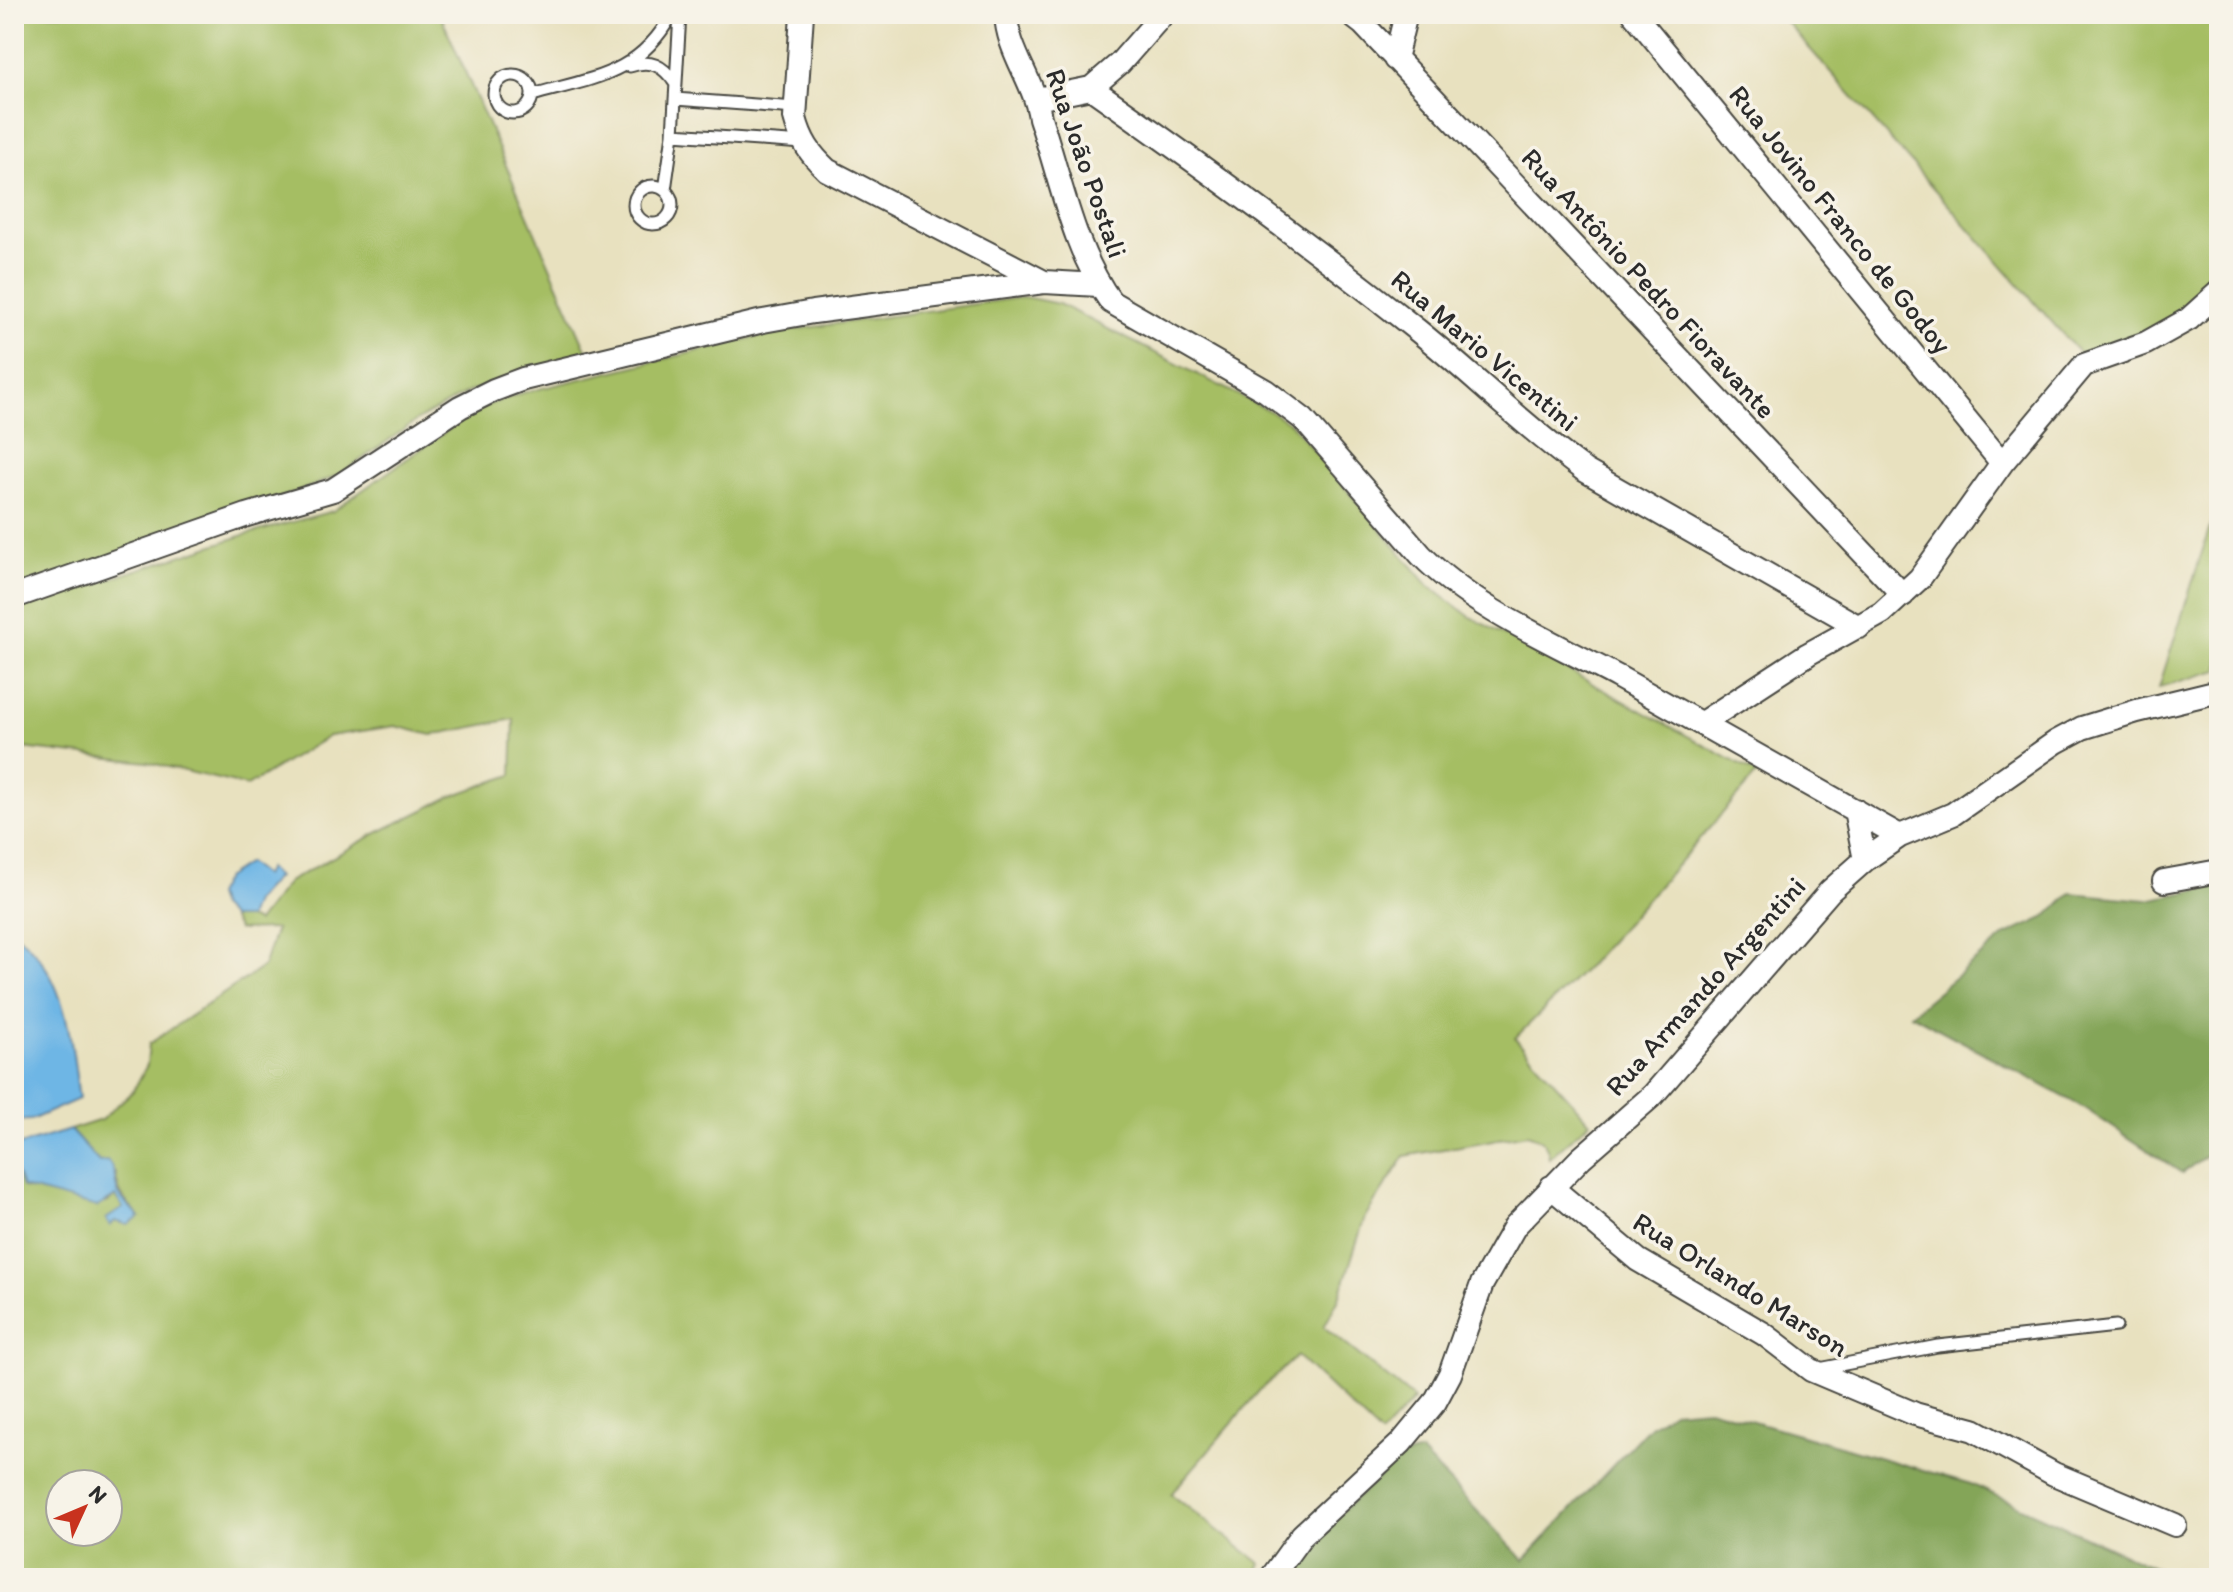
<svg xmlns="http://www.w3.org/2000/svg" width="2233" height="1592" font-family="Itim,sans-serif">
<rect width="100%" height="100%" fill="#f7f3e8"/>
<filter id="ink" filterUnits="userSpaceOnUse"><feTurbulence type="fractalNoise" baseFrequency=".0125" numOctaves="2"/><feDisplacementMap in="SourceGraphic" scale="16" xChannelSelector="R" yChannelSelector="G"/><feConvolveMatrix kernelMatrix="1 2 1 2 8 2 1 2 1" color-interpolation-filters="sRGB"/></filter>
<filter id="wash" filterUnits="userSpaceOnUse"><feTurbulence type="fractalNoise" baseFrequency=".006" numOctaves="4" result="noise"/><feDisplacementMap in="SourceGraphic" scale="32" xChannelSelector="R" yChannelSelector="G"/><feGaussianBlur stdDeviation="1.8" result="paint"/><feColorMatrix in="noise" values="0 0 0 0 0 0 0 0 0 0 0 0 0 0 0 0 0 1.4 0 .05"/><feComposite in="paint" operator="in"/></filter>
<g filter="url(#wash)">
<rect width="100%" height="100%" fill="#e8e1bf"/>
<path fill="#a5be63" stroke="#687447" stroke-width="2" fill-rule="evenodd" d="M14 14H440L589 356 468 392 419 419 339 475 302 490 14 589Z
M1779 14H2219V286L2188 312 2143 336 2083 357Z
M1025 297 1059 304 1270 411 1291 424 1429 586 1469 616 1757 774 1587 967 1515 1038 1590 1122 1549 1158C1548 1143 1541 1138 1527 1134L1405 1156 1365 1217 1339 1298 1324 1327 1414 1399 1381 1435 1297 1356 1259 1391 1171 1494 1261 1564 1253 1578H14V1165L23 1188 107 1203 116 1196 123 1208 115 1221 133 1220 140 1217C126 1202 117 1194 116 1173L99 1162 70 1130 101 1120 133 1091 147 1065 149 1044 263 967 276 929 238 930 231 918H248L257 922 288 882 373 835 452 796 512 775 514 719 432 735 395 726 329 736 247 786 147 762 14 747V610L241 536 333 511 479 408 522 393 778 332ZM60 1484H108V1532H60Z
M2219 499V670L2159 687Z"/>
<path fill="#84a559" stroke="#586842" stroke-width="2" d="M2219 886V1146L2182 1173 2081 1106 1911 1014 2006 935 2046 917 2071 893 2147 900Z
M1708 1408 1971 1484 2168 1574 2166 1578H1283L1302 1548 1401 1457 1421 1452 1524 1560 1650 1426 1672 1411Z"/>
<path fill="#6eb6e5" stroke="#4c7088" stroke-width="2" d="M248 863 264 876 268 868 277 877 254 902 248 918H231L219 906 216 895 225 878Z
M14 933C67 971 71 1040 79 1099L31 1120 14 1121Z
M70 1130 99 1162 108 1161C118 1175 113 1179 118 1192 123 1202 132 1209 140 1217L128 1225 115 1221 110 1226 106 1219 123 1208 116 1196 97 1207 22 1187 14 1165V1147Z"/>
</g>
<g filter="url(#ink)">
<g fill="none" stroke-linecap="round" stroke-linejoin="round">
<g stroke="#474641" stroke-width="15">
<path id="service" d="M630 66C650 59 663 65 675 83
M494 94a19 19 0 1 1 38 0a19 19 0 1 1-38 0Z
M532 95C592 78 639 75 672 14
M675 99 795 108
M673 134 804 143
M634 205a19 19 0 1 1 38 0a19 19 0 1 1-38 0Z
M665 190 673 134 680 14
M1819 1369 1938 1346 2116 1326"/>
</g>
<g stroke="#474641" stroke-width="26">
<path id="minor" d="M802 14 795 118C801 141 810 154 827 170L1044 282 1099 285
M1006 14C1007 51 1035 82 1040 118 1061 180 1073 249 1111 302L1266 391 1303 419 1421 555C1475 610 1551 641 1618 677 1712 729 1806 782 1900 836
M1350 14 1363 24 1903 595
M1634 14 2002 463
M1395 59 1406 14
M1091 88C1202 166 1311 245 1417 330 1474 376 1525 427 1584 470L1859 627
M1037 99 1091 88 1120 63 1163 14
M14 597 247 515 333 490 460 407 494 390 523 379 763 321 813 312 1044 282
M1702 723 1808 654 1882 613 1920 578 2002 463 2084 365 2146 343 2189 319 2219 292
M1855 810 1865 860
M2164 881 2219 871
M1551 1187 1638 1260 1764 1334 1811 1370 1915 1414 1974 1430 2054 1474 2175 1525
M1271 1578 1302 1535 1401 1443 1435 1402 1450 1374 1482 1284 1515 1226 1581 1158 1653 1095 1830 891 1865 860 1900 836 1953 814 2056 742 2082 728 2137 711 2219 691"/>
</g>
<use href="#service" stroke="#fff" stroke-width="11"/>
<use href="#minor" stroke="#fff" stroke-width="22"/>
</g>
</g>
<g text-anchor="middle" stroke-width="7" stroke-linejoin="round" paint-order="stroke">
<g font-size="28" fill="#2b2b2b" stroke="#f7f3e8">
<text transform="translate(1087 163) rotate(71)" y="10">Rua João Postali</text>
<text transform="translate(1841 219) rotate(51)" y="10">Rua Jovino Franco de Godoy</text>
<text transform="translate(1649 283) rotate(47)" y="10">Rua Antônio Pedro Fioravante</text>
<text transform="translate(1485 350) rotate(40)" y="10">Rua Mario Vicentini</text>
<text transform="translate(1705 986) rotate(-48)" y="10">Rua Armando Argentini</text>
<text transform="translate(1741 1284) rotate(32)" y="10">Rua Orlando Marson</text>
</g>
</g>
<rect width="2233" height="1592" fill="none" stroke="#f7f3e8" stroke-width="48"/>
<g transform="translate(84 1508) rotate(46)"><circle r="38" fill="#f7f3e8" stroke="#a5a39c" stroke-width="2"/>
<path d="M0-6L14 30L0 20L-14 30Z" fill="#c8321e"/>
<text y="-12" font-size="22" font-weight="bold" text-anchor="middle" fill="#2b2b2b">N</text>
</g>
</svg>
